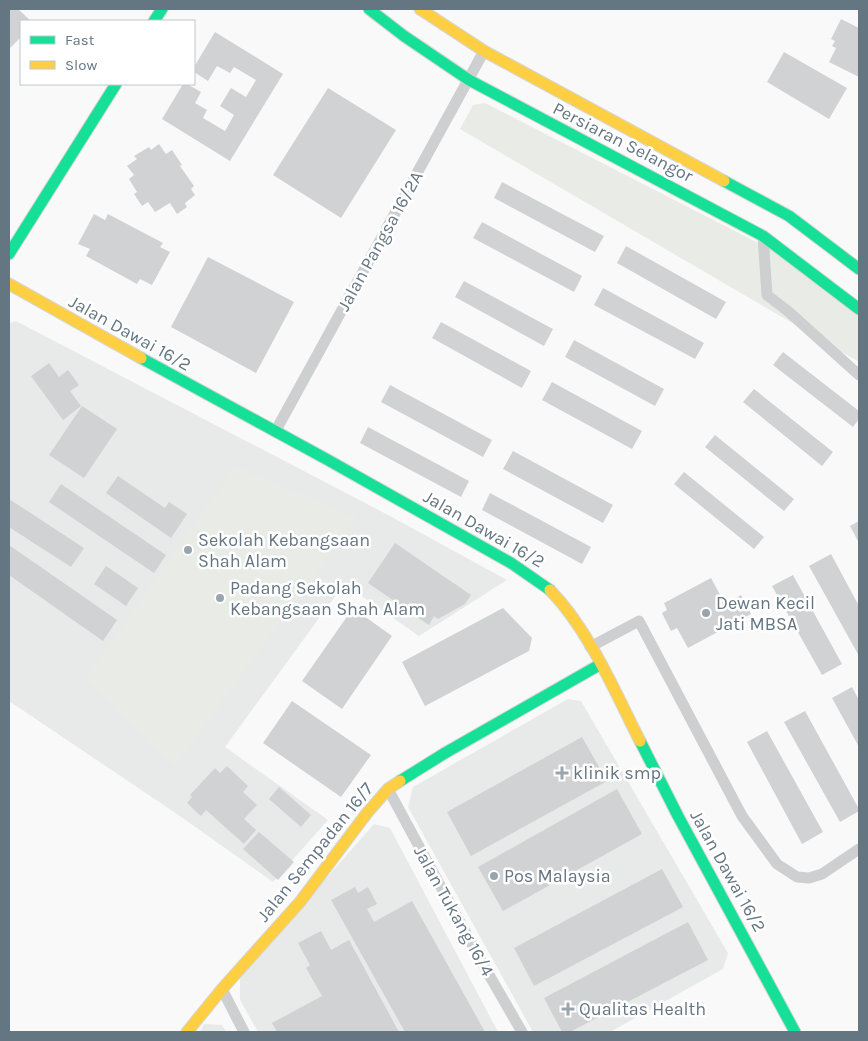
<svg xmlns="http://www.w3.org/2000/svg" width="868" height="1041" font-family="Karla,sans-serif">
<rect width="100%" height="100%" fill="#f9f9f9"/>
<path fill="#e8e9e9" d="M16 321 390 516 507 580 419 636 344 584 225 747 328 820 273 882 177 814 9 701V323Z
M568 699 581 701 728 953 723 969 610 1032H533L408 807 413 787Z
M374 824 390 828 498 1032H258L240 1000V976Z
M204 1024 222 1025 226 1032H200Z"/>
<path fill="#e8ebe6" d="M485 103 770 249 859 314V362L460 129 473 105Z
M235 466 357 518 175 766 86 678Z"/>
<path fill="#d0d2d3" d="M9 9H18L31 21H21V37L9 49Z
M841 19 859 28V77L829 62 836 48 832 46 835 41 831 39Z
M215 32 283 74 230 161 162 119 183 84H187L201 92 195 103 207 110 203 118 225 131 234 115 220 106 231 88 246 97 256 80 234 67 230 73 217 66 208 81 194 72V67Z
M784 52 847 88 829 119 767 82Z
M328 88 396 130 341 218 273 175Z
M159 144 166 154 172 150 182 165 180 166 194 186 191 189 195 195 185 203 187 207 177 214 170 203 155 212 148 202 142 206 134 194 137 192 129 179 134 175 127 166 137 159 134 156 149 147 151 150Z
M502 182 604 236 595 252 494 198Z
M94 214 105 220 108 214 163 243 160 247 170 252 152 285 140 279 137 284 86 256 90 249 78 244Z
M482 222 582 276 574 292 473 238Z
M626 246 726 302 716 319 617 263Z
M208 257 294 302 256 373 171 327Z
M464 281 553 329 544 346 455 297Z
M603 288 704 343 695 359 594 305Z
M441 322 531 371 522 388 432 338Z
M574 340 664 389 655 406 565 357Z
M783 352 859 411V419L853 427 773 365Z
M49 363 59 377 68 370 79 385 70 391 81 406 63 420 31 376Z
M552 382 642 431 632 449 542 400Z
M390 385 492 440 483 457 381 402Z
M754 389 833 452 822 466 743 402Z
M82 406 117 429 84 478 49 455Z
M368 427 469 481 461 497 360 443Z
M715 435 794 499 784 511 705 447Z
M513 451 613 505 603 523 503 469Z
M684 472 764 537 754 549 674 484Z
M118 476 165 508 169 502 187 514 171 538 106 493Z
M61 484 166 555 154 573 49 502Z
M490 493 591 547 582 564 482 510Z
M9 499 84 548 71 567 9 527Z
M859 521V543L850 526Z
M395 543 471 595 465 604 438 619 434 616 429 625 368 583Z
M9 545 117 620 103 641 9 575Z
M831 554 859 606V656L809 566Z
M106 566 138 588 126 606 94 584Z
M793 575 842 664 822 675 772 586Z
M711 578 725 604 741 595 751 614 688 648 677 628 671 631 662 613 667 610 664 603Z
M353 608 392 636 342 709 302 681Z
M503 608 532 638 529 651 425 706 402 662Z
M852 687 859 700V747L832 698Z
M292 701 371 755 341 797 263 743Z
M805 711 859 809V811L840 822 784 722Z
M767 731 823 832 802 844 747 742Z
M582 737 607 781 471 856 447 812Z
M227 766 248 786 243 792 257 805 244 819 256 830 244 844 206 810 201 816 187 803 192 797 190 795 215 768 220 773Z
M279 787 311 815 301 827 269 799Z
M617 789 642 834 503 911 478 867Z
M259 832 294 862 278 880 243 849Z
M662 869 683 907 534 986 514 948Z
M355 887 358 893 368 887 377 904 367 909 374 922 412 901 485 1032H405L331 900Z
M688 922 708 960 570 1032H562L544 998Z
M321 931 331 950 349 940 399 1032H277L272 1023 322 996 306 968 310 965 298 943Z"/>
<g fill="none" stroke-linecap="round" stroke-linejoin="round">
<g stroke="#d5d6d7" stroke-width="13">
<path id="fast" d="M369 9 404 36 469 80 763 236 859 309
M154 21 162 9
M724 181 789 216 859 269
M9 254 116 84
M141 358 328 460 511 563 550 590
M640 741 678 816 795 1032
M400 781 445 753 601 664"/>
</g>
<g stroke="#d5d6d7" stroke-width="13">
<path id="slow" d="M420 9 484 51 724 181
M9 284 141 358
M550 590C589 630 615 692 640 741
M187 1032 222 989 300 902 367 813 388 789 400 781"/>
</g>
<path stroke="#cecfd0" stroke-width="11" d="M763 236 767 295 789 312 859 375
M275 432 484 51
M590 647 639 621 742 816 777 864 797 877 809 878 822 874 859 849
M388 789 481 961 522 1032
M222 989 244 1032"/>
<use href="#fast" stroke="#16e098" stroke-width="11"/>
<use href="#slow" stroke="#ffcf43" stroke-width="11"/>
</g>
<g fill="#99a4ac" stroke="#fff" stroke-width="2">
<circle cx="188" cy="550" r="5"/>
<circle cx="220" cy="598" r="5"/>
<circle cx="706" cy="613" r="5"/>
<path d="M559.5 765.5h5v5h5v5h-5v5h-5v-5h-5v-5h5z"/>
<circle cx="494" cy="876" r="5"/>
<path d="M565.5 1001.5h5v5h5v5h-5v5h-5v-5h-5v-5h5z"/>
</g>
<g text-anchor="middle" stroke-width="5" stroke-linejoin="round" paint-order="stroke">
<g font-size="18" fill="#657683" stroke="#fff">
<text transform="translate(623 142) rotate(27)" y="6">Persiaran Selangor</text>
<text transform="translate(380 241) rotate(-61)" y="6">Jalan Pangsa 16/2A</text>
<text transform="translate(130 333) rotate(29)" y="6">Jalan Dawai 16/2</text>
<text transform="translate(484 529) rotate(30)" y="6">Jalan Dawai 16/2</text>
<text transform="translate(315 852) rotate(-51)" y="6">Jalan Sempadan 16/7</text>
<text transform="translate(728 871) rotate(61)" y="6">Jalan Dawai 16/2</text>
<text transform="translate(454 911) rotate(61)" y="6">Jalan Tukang 16/4</text>
</g>
<g font-size="18" fill="#657683" stroke="#fff" text-anchor="start">
<text x="198" y="546">Sekolah Kebangsaan<tspan x="198" dy="21">Shah Alam</tspan></text>
<text x="230" y="594">Padang Sekolah<tspan x="230" dy="21">Kebangsaan Shah Alam</tspan></text>
<text x="716" y="609">Dewan Kecil<tspan x="716" dy="21">Jati MBSA</tspan></text>
<text x="573" y="779">klinik smp</text>
<text x="504" y="882">Pos Malaysia</text>
<text x="579" y="1015">Qualitas Health</text>
</g>
</g>
<rect width="868" height="1041" fill="none" stroke="#657683" stroke-width="20"/>
<rect x="20" y="20" width="175" height="65" fill="#ffffff" stroke="#c1c8cd"/>
<rect x="30" y="36" width="25" height="8" fill="#16e098" stroke="#c1c8cd"/>
<text x="65" y="45" font-size="15" fill="#657683">Fast</text>
<rect x="30" y="61" width="25" height="8" fill="#ffcf43" stroke="#c1c8cd"/>
<text x="65" y="70" font-size="15" fill="#657683">Slow</text>
</svg>
